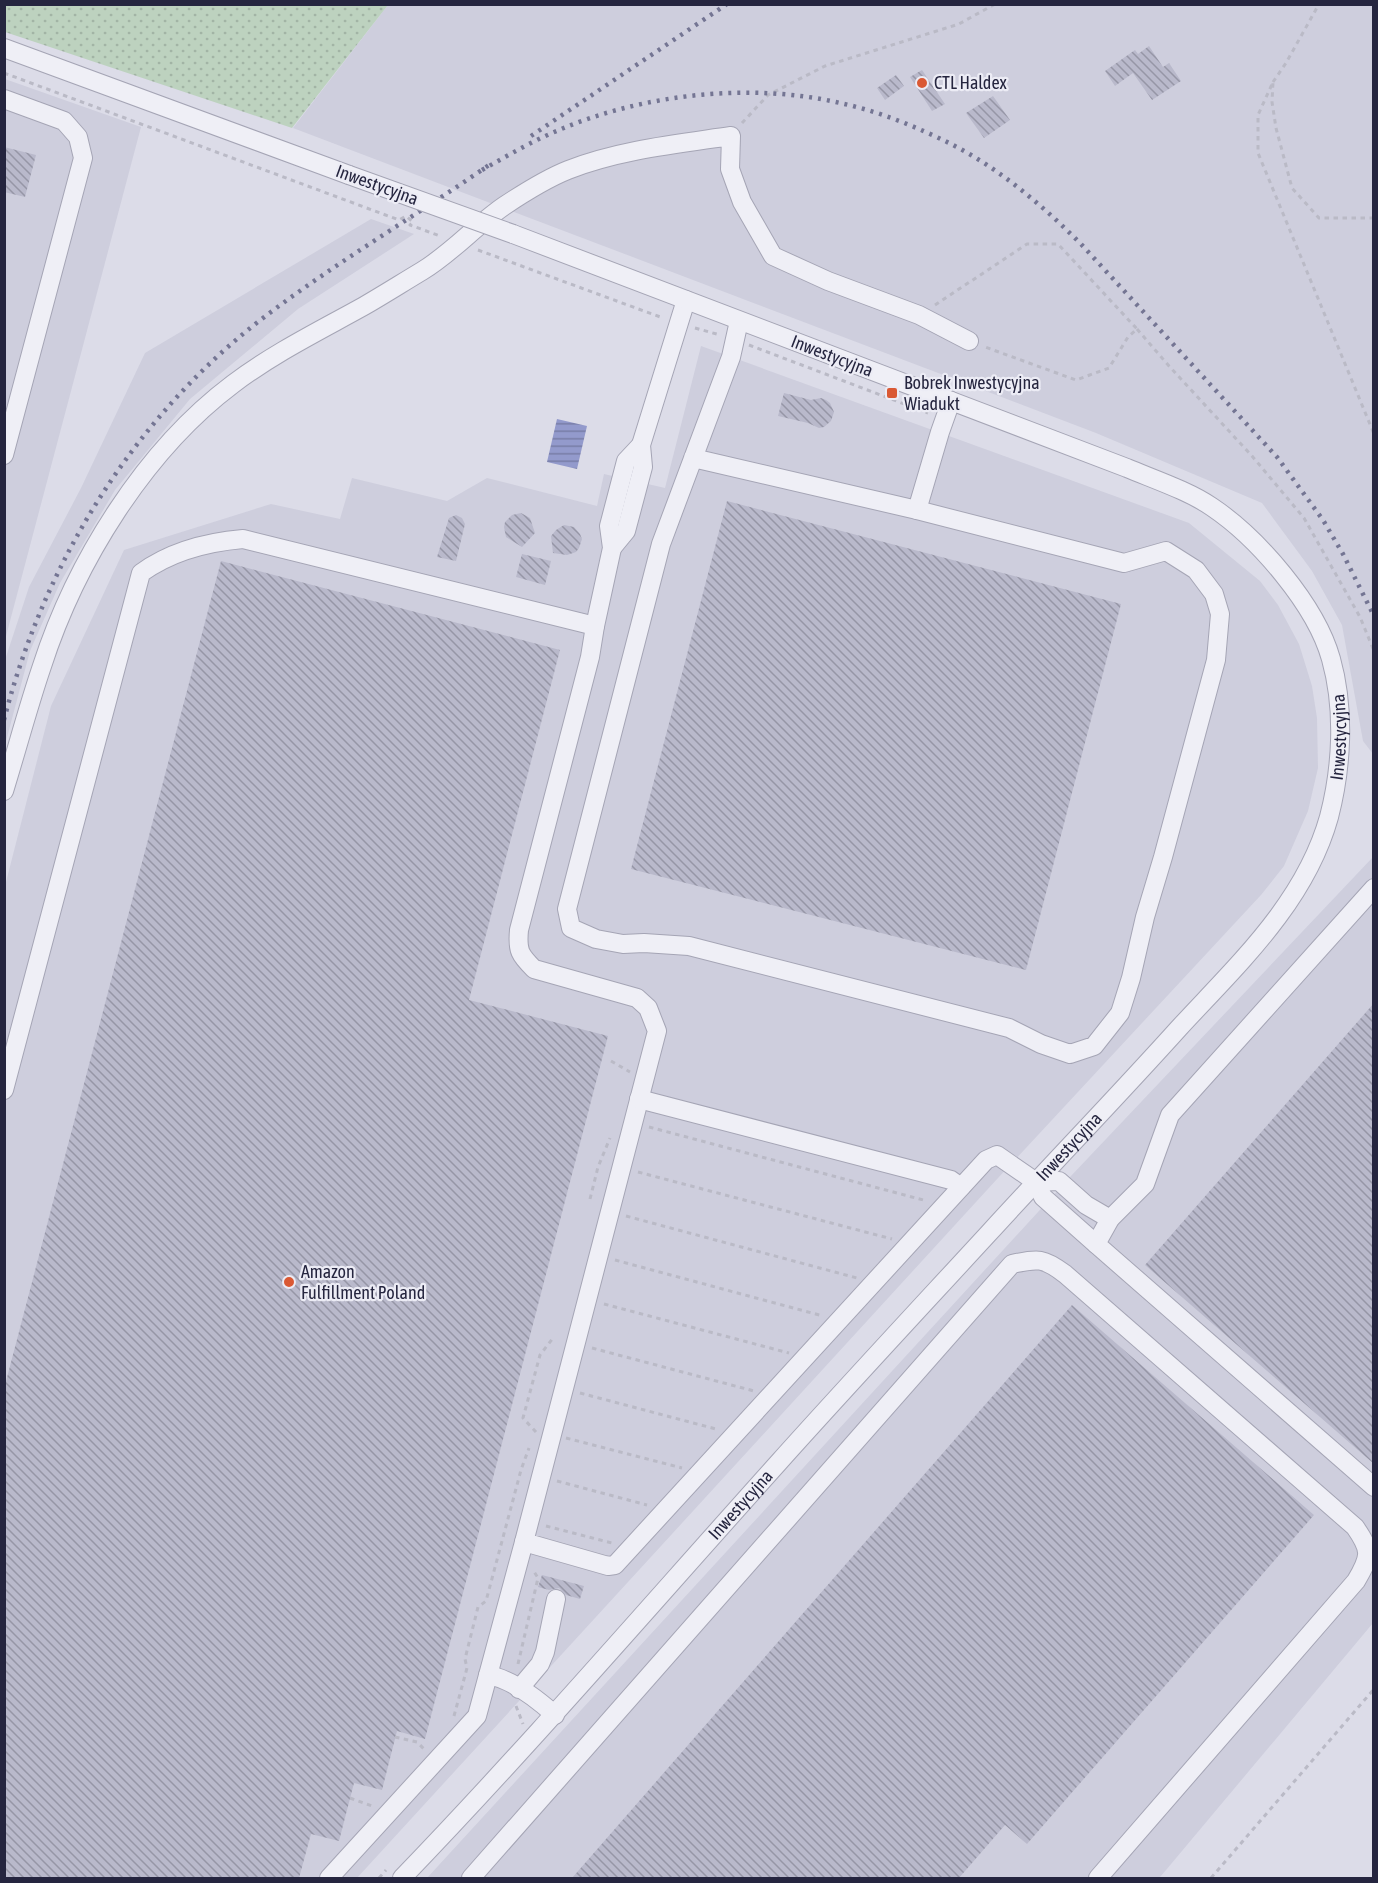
<svg xmlns="http://www.w3.org/2000/svg" width="1378" height="1883" font-family="'Asap Condensed',sans-serif">
<defs>
<pattern id="grass-dots" width="8" height="8" patternUnits="userSpaceOnUse" patternTransform="scale(1.5)"><rect width="8" height="8" fill="#bdd2bf"/><path d="M2 2h.1M6 6h.1" fill="none" stroke="#a2b4a5" stroke-width="1.8" stroke-linecap="round"/></pattern>
<pattern id="water-rules" width="6" height="5" patternUnits="userSpaceOnUse" patternTransform="scale(1.5)"><rect width="6" height="5" fill="#939acc"/><path d="M0 2.5h6" fill="none" stroke="#787da7"/></pattern>
<pattern id="building-back-hatch" width="6" height="6" patternUnits="userSpaceOnUse" patternTransform="scale(1.5)"><rect width="6" height="6" fill="#b9b9cb"/><path d="M-1 5l2 2M0 0l6 6M5-1l2 2" fill="none" stroke="#9696a6"/></pattern>
</defs>
<rect width="100%" height="100%" fill="#dcdce8"/>
<path fill="#cecedd" d="M388 5H1373V754L1363 741 1342 625 1312 571 1262 503 1096 433 293 128Z
M5 79 141 127 5 640Z
M371 219 414 234 298 309 190 399 115 490 60 583 30 651 5 745V660L29 587 81 488 145 353Z
M701 346 1189 523 1260 581 1278 605 1299 644 1312 686 1317 718 1318 768 1308 811 1284 866 1261 895 998 1178 357 1878H5V886L51 706 124 550 271 504 340 519 352 478 447 501 487 478 597 506 604 474 665 488Z
M1373 857V1623L1161 1876 1158 1878H427L1071 1176Z"/>
<path fill="url(#grass-dots)" d="M5 4H388V5L292 128 5 32Z"/>
<path fill="url(#water-rules)" d="M557 419 587 426 577 469 547 462Z"/>
<path fill="url(#building-back-hatch)" d="M1149 46 1163 67 1169 63 1181 81 1152 100 1133 73 1115 86 1105 71 1135 50 1138 54Z
M922 70 945 104 932 111 910 77Z
M896 75 904 86 885 100 877 88Z
M993 96 1010 120 984 138 966 113Z
M4 147 36 155 25 197 4 192Z
M784 393 811 400 821 398 826 400 830 403 834 412 831 421 824 427 819 428 808 423 778 416Z
M727 501 1121 604 1026 970 631 869Z
M521 513 530 518 535 533 522 547 506 537 504 527 505 522 512 515Z
M456 515 462 518 465 524 456 561 437 557 449 518Z
M564 525 574 527 580 534 582 539 579 548 576 552 567 555 553 553 551 536 556 530Z
M522 554 551 561 545 585 516 577Z
M221 561 560 650 469 1000 608 1036 425 1739 397 1731 382 1790 354 1783 339 1841 311 1834 299 1878H4V1389Z
M1374 1003V1464L1145 1265Z
M1072 1305 1314 1515 1027 1844 1005 1825 959 1878H572Z
M542 1575 584 1586 580 1599 566 1595 559 1588 549 1590 538 1587Z"/>
<g fill="none" stroke-linecap="round" stroke-linejoin="round">
<g stroke="#a5a5b5" stroke-width="20">
<g id="minor">
<path d="M4 48 349 175"/>
<path d="M4 99 64 121 78 137 83 158 4 455"/>
<path d="M641 445 626 461 609 526 612 548 595 626 590 657 519 930C517 951 520 955 534 969L637 998 648 1008 657 1031 524 1542 608 1566 615 1565 986 1160 997 1155 1036 1182 1043 1197 1096 1244"/>
<path d="M693 458 917 510 1124 563 1166 551 1196 570 1214 594 1220 614 1216 660 1163 857 1145 917 1131 978 1120 1013 1094 1046 1070 1054 1041 1044 1009 1028 689 946 644 943 623 944 596 939 571 928 567 909 661 544 731 357 739 321"/>
<path d="M917 510 940 432 951 401"/>
<path d="M612 548 626 531 643 467 641 445 686 300"/>
<path d="M4 791C17 749 28 707 42 666 76 561 145 450 233 384 274 353 319 331 364 306 383 295 402 283 422 271 452 253 475 226 504 206 522 194 548 178 568 170 619 150 677 144 731 136L730 169 742 202 773 256 828 281 919 315 969 341"/>
<path d="M1374 888 1170 1115 1145 1184 1110 1219 1096 1244 1374 1487"/>
<path d="M4 1090 141 573C170 552 208 542 243 539L595 626"/>
<path d="M639 1099 951 1180 961 1187"/>
<path d="M1036 1182 1059 1181 1086 1205 1110 1219"/>
<path d="M488 1675C512 1679 537 1699 555 1715"/>
<path d="M519 1689 540 1664 545 1652 556 1599"/>
<path d="M329 1878 477 1716 524 1542"/>
<path id="s1" d="M402 1878C532 1743 654 1601 779 1462 848 1385 918 1310 988 1234 1051 1165 1116 1098 1179 1028 1237 965 1305 903 1329 817 1342 767 1345 709 1331 659 1316 605 1258 538 1212 507 1189 491 1153 479 1127 468L513 234"/>
<path d="M471 1878 1012 1264C1038 1258 1044 1258 1065 1274L1355 1527C1371 1550 1371 1556 1356 1581L1098 1878"/>
</g>
</g>
<path stroke="#babac6" stroke-width="3" stroke-dasharray="4.5 4.5" stroke-linecap="butt" d="M4 73 399 220 406 216 413 222 410 225 440 236
M1273 82 1286 63 1319 4
M742 123 768 95 825 66 959 24 995 4
M1374 218H1319L1292 188 1276 128 1272 102 1273 82 1258 115V153L1374 434
M478 250 663 318
M935 305 1027 244H1058L1137 329 1128 337 1109 368 1076 380 985 347
M695 328 720 335
M1137 329 1169 366 1252 456 1304 518 1360 617 1374 651
M749 345 928 413
M611 1061 630 1072
M649 1127 927 1201
M638 1172 892 1239
M590 1199 598 1167 610 1138
M626 1216 857 1278
M615 1260 823 1316
M604 1304 789 1353
M592 1348 754 1391
M580 1393 716 1429
M536 1432 523 1418 540 1355 553 1338
M566 1438 682 1468
M557 1481 647 1505
M546 1526 612 1543
M518 1664 538 1578 533 1570
M516 1706 523 1724
M454 1716 467 1668 465 1659 478 1607 486 1601 521 1470 529 1448
M395 1737 417 1742 425 1750
M350 1798 372 1806
M379 1878 386 1870
M1211 1878 1374 1689"/>
<use href="#minor" stroke="#efeff6" stroke-width="18"/>
<path stroke="#747593" stroke-width="4.5" stroke-dasharray="3 6" stroke-linecap="butt" d="M531 136 727 4
M482 170C507 156 532 141 559 130 643 94 751 82 840 103 878 111 917 127 951 144 1000 169 1042 205 1081 244L1277 457 1323 520 1343 554 1374 616
M4 720C44 563 134 417 263 318 335 263 414 217 489 165"/>
<g stroke="#a5a5b5" stroke-width="20" stroke-linecap="butt">
<path id="minor-bridge" d="M349 175 513 234"/>
</g>
<use href="#minor-bridge" stroke="#efeff6" stroke-width="18"/>
</g>
<g fill="#da5934" stroke="#ececf5" stroke-width="2">
<circle cx="922" cy="83" r="6"/>
<rect x="886" y="387" width="12" height="12" rx="3"/>
<circle cx="289" cy="1282" r="6"/>
</g>
<g text-anchor="middle" stroke-width="4.5" stroke-linejoin="round" paint-order="stroke">
<g font-size="18" fill="#25253f" stroke="#ececf5" text-anchor="start">
<text x="934" y="89">CTL Haldex</text>
<text x="904" y="389">Bobrek Inwestycyjna<tspan x="904" dy="21">Wiadukt</tspan></text>
<text x="301" y="1278">Amazon<tspan x="301" dy="21">Fulfillment Poland</tspan></text>
</g>
<g font-size="18" fill="#25253f" stroke="#ececf5">
<text transform="translate(377 185) rotate(20)" y="6">Inwestycyjna</text>
<text transform="translate(832 356) rotate(21)" y="6">Inwestycyjna</text>
<text dy="6" stroke="none"><textPath href="#s1" startOffset="1494">Inwestycyjna</textPath></text>
<text dy="6" stroke="none"><textPath href="#s1" startOffset="990">Inwestycyjna</textPath></text>
<text dy="6" stroke="none"><textPath href="#s1" startOffset="504">Inwestycyjna</textPath></text>
</g>
</g>
<rect width="1378" height="1883" fill="none" stroke="#25253f" stroke-width="12"/>
</svg>
